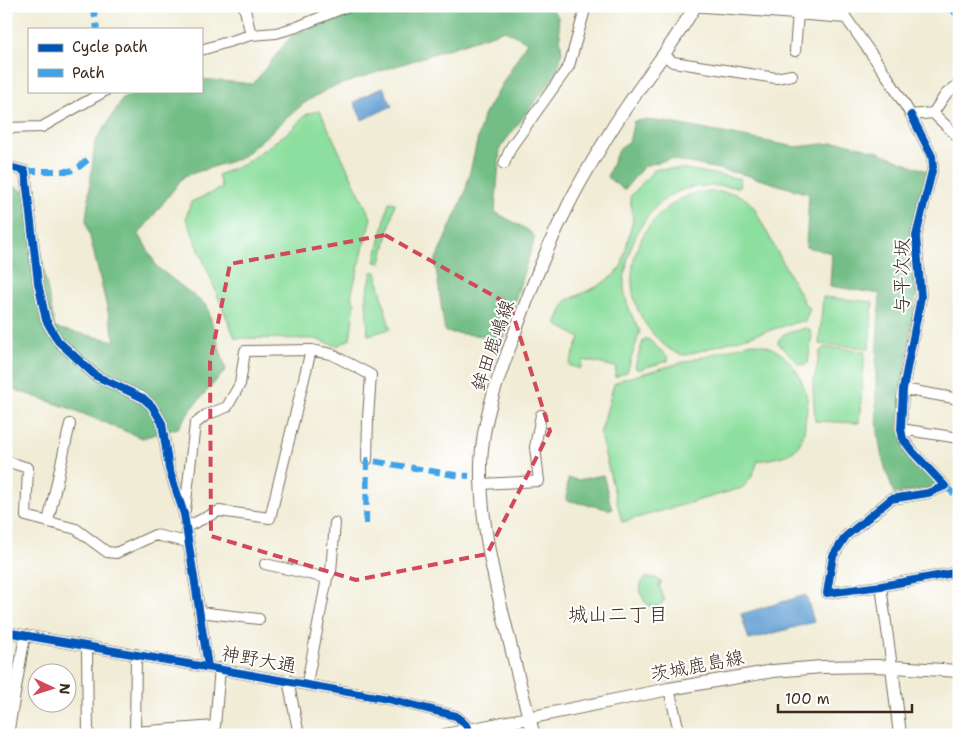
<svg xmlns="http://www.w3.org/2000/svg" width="965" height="741" font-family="'Shantell Sans','Klee One',sans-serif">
<rect width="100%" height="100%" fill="#fff"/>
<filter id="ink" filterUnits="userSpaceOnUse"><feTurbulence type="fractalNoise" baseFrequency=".02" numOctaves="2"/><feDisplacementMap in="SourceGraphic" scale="10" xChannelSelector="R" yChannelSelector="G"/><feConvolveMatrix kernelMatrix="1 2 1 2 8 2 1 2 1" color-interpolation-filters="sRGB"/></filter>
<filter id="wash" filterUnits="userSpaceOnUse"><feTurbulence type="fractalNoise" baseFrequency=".0096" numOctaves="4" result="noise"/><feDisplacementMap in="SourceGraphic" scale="20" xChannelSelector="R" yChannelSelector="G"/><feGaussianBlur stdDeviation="1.12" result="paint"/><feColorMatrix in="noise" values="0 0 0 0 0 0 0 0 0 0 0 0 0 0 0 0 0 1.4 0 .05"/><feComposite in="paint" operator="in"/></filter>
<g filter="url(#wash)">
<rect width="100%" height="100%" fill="#f0ecd6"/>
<path fill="#8ddf9f" stroke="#64845e" d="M320 111 371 218 351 296 355 304 350 339 337 346 315 339 235 338 186 218 191 202 222 188 218 175 244 164 294 128C301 117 307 112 320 111Z
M655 169H685L741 179 739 187C722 186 704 185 688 188 653 197 630 236 626 269 625 275 623 282 624 288 626 305 632 317 640 331L627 372 615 377 616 367 584 360 580 369 569 365 580 338 556 324 566 301 598 286 614 275 622 265 633 219 630 197Z
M723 192C737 193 744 196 753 206L806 306 810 308 805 322 801 321 686 355C672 354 665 346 655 336 612 290 632 218 690 195 700 191 712 192 723 192Z
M389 202 395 203 381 263 375 262Z
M372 272H376L390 329 368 335 366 298Z
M823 297 873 302 869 348 819 344Z
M805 328 810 330 812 335 808 363 803 365 799 364 778 343 779 339 784 334Z
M645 339H648L668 357V361L637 370 635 366 643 341Z
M752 343C782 345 802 370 807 399 808 406 806 414 805 422 805 431 802 443 795 450 786 457 769 459 758 461L752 477 742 488 622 522 600 435 614 384 623 379Z
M824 347 865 351 859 423 815 421 813 386 820 351Z
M646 578H656L662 583 659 584 663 598H665L663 602 657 607 649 606C641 599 636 585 646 578Z"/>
<path fill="#72be86" stroke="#567452" d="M370 6H378L390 16 415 13 425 6H550L558 17 562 54 556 74 500 148 495 212 528 230 535 237 503 338 445 332 435 261 465 193 483 116 527 42 505 30 327 89 303 104 241 158 184 176 139 234 157 267 207 306 226 370 196 403 178 428 142 438 69 408 6 387V181L29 195 55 328 115 341 86 220 95 142 124 97 145 91H201V79L253 84 292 35Z
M644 120 665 122 796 147 842 142 876 151 929 172 924 193 916 294 898 428 938 483 936 487 894 494C890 480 884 467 881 453 872 401 877 346 880 294L830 286 832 253 806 247 809 194 742 174 670 159 644 166 624 190 607 177 618 150 629 142 634 121Z
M603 475 612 510 566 500 568 478 578 480Z"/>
<path fill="#63a0d4" stroke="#4f6579" d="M383 87 392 106 362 120 354 102Z
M806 595 814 622 749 640 741 614Z"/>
</g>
<g filter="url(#ink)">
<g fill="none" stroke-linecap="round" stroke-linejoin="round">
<g stroke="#7a6e5e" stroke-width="12">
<path id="minor" d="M244 6 251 35
M692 6 846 18
M841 6 846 18 887 76 911 115 933 113 946 94 959 84
M201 50 251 35 276 33 297 27 348 6
M795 51 798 13
M664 55 673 62 776 78 792 75
M933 113 959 138
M911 115 932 156 933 167 916 236 921 297 903 389 901 429 903 439 913 452 945 486 928 493 891 499 846 536 833 556 827 593 881 586 959 572
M6 128 42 127 105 91
M504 164 511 147 569 66 586 6
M6 166 25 171 38 283 46 320 58 341 96 376 143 398 152 406 162 423 169 469 184 514 208 666
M903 389 959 399
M901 429 959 438
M6 461 28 468 26 516 76 529 107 552 116 553 155 535 188 542
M481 484 539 481 535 447 541 415
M185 510 195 424 206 415 227 407 240 384 245 351 311 350 331 354 371 375 368 418 367 460
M48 522 70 424
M186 527 219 511 270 518 311 350
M265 564 327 578
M881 586 892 667
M199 612 259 619
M6 632 388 699 456 716 466 725 470 735
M87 646 88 735
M288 680 299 735
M307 683 327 578 331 571 335 523
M669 689 680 735
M135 732 215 726 220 668
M8 735 25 635
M135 735 136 654"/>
</g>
<g stroke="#7a6e5e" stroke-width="14">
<path id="major" d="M892 667 900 735
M445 735 669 689 773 671 822 667 877 666 959 671
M534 735C524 702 516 668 508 635 494 579 480 522 481 464 482 420 498 378 513 338 529 294 545 251 566 210 578 184 594 159 609 134 635 90 670 51 695 6"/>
</g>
<use href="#minor" stroke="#fff" stroke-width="10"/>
<use href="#major" stroke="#fff" stroke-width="12"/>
<path stroke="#3fa3ea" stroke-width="6" stroke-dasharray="12 6" stroke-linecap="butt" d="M93 6 97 29
M950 6 959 18
M25 171H70L79 167 91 157
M945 486 959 498
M366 524 367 460 455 475 469 476"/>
<g stroke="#fff" stroke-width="11">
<path id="cycleway" d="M911 115 932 156 933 167 916 236 921 297 903 389 901 429 903 439 913 452 945 486 928 493 891 499 846 536 833 556 827 593 881 586 959 572
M6 166 25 171 38 283 46 320 58 341 96 376 143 398 152 406 162 423 169 469 184 514 208 666
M6 632 388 699 456 716 466 725 470 735"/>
</g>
<use href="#cycleway" stroke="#0057b8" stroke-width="8"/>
</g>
</g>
<path fill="none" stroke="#d1495b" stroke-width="4" stroke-dasharray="10 6" stroke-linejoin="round" d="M385 235 510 305 550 431 487 554 356 580 211 536 210 362 230 264Z"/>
<g text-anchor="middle" stroke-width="4" stroke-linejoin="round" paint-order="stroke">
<g font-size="19" fill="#3b2a1e" stroke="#fff">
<text transform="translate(901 276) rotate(-90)" y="7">与平次坂</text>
<text transform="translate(492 345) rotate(-71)" y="7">鉾田鹿嶋線</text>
<text transform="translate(259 659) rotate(10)" y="7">神野大通</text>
<text transform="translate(697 665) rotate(-11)" y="7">茨城鹿島線</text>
</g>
<g font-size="20" fill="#3b2a1e" stroke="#fff">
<text x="618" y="621">城山二丁目</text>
</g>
</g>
<rect width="965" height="741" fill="none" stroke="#fff" stroke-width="25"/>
<rect x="28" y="28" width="175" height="65" fill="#ffffff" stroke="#b1aaa5"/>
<rect x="38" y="44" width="25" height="8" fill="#0057b8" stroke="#b1aaa5"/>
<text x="72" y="52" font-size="15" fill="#3b2a1e">Cycle path</text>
<rect x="38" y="69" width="25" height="8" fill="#3fa3ea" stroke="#b1aaa5"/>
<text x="72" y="78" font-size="15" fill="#3b2a1e">Path</text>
<g transform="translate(52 688) rotate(94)"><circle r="24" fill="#ffffff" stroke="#b1aaa5"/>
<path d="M0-4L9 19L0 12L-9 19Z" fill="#d1495b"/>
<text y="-8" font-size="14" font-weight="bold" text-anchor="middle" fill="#3b2a1e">N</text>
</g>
<path d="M778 704v8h134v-8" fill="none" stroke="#3b2a1e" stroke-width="2.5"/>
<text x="785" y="704" font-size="15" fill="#3b2a1e" stroke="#ffffff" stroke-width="4" paint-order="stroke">100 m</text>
</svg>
